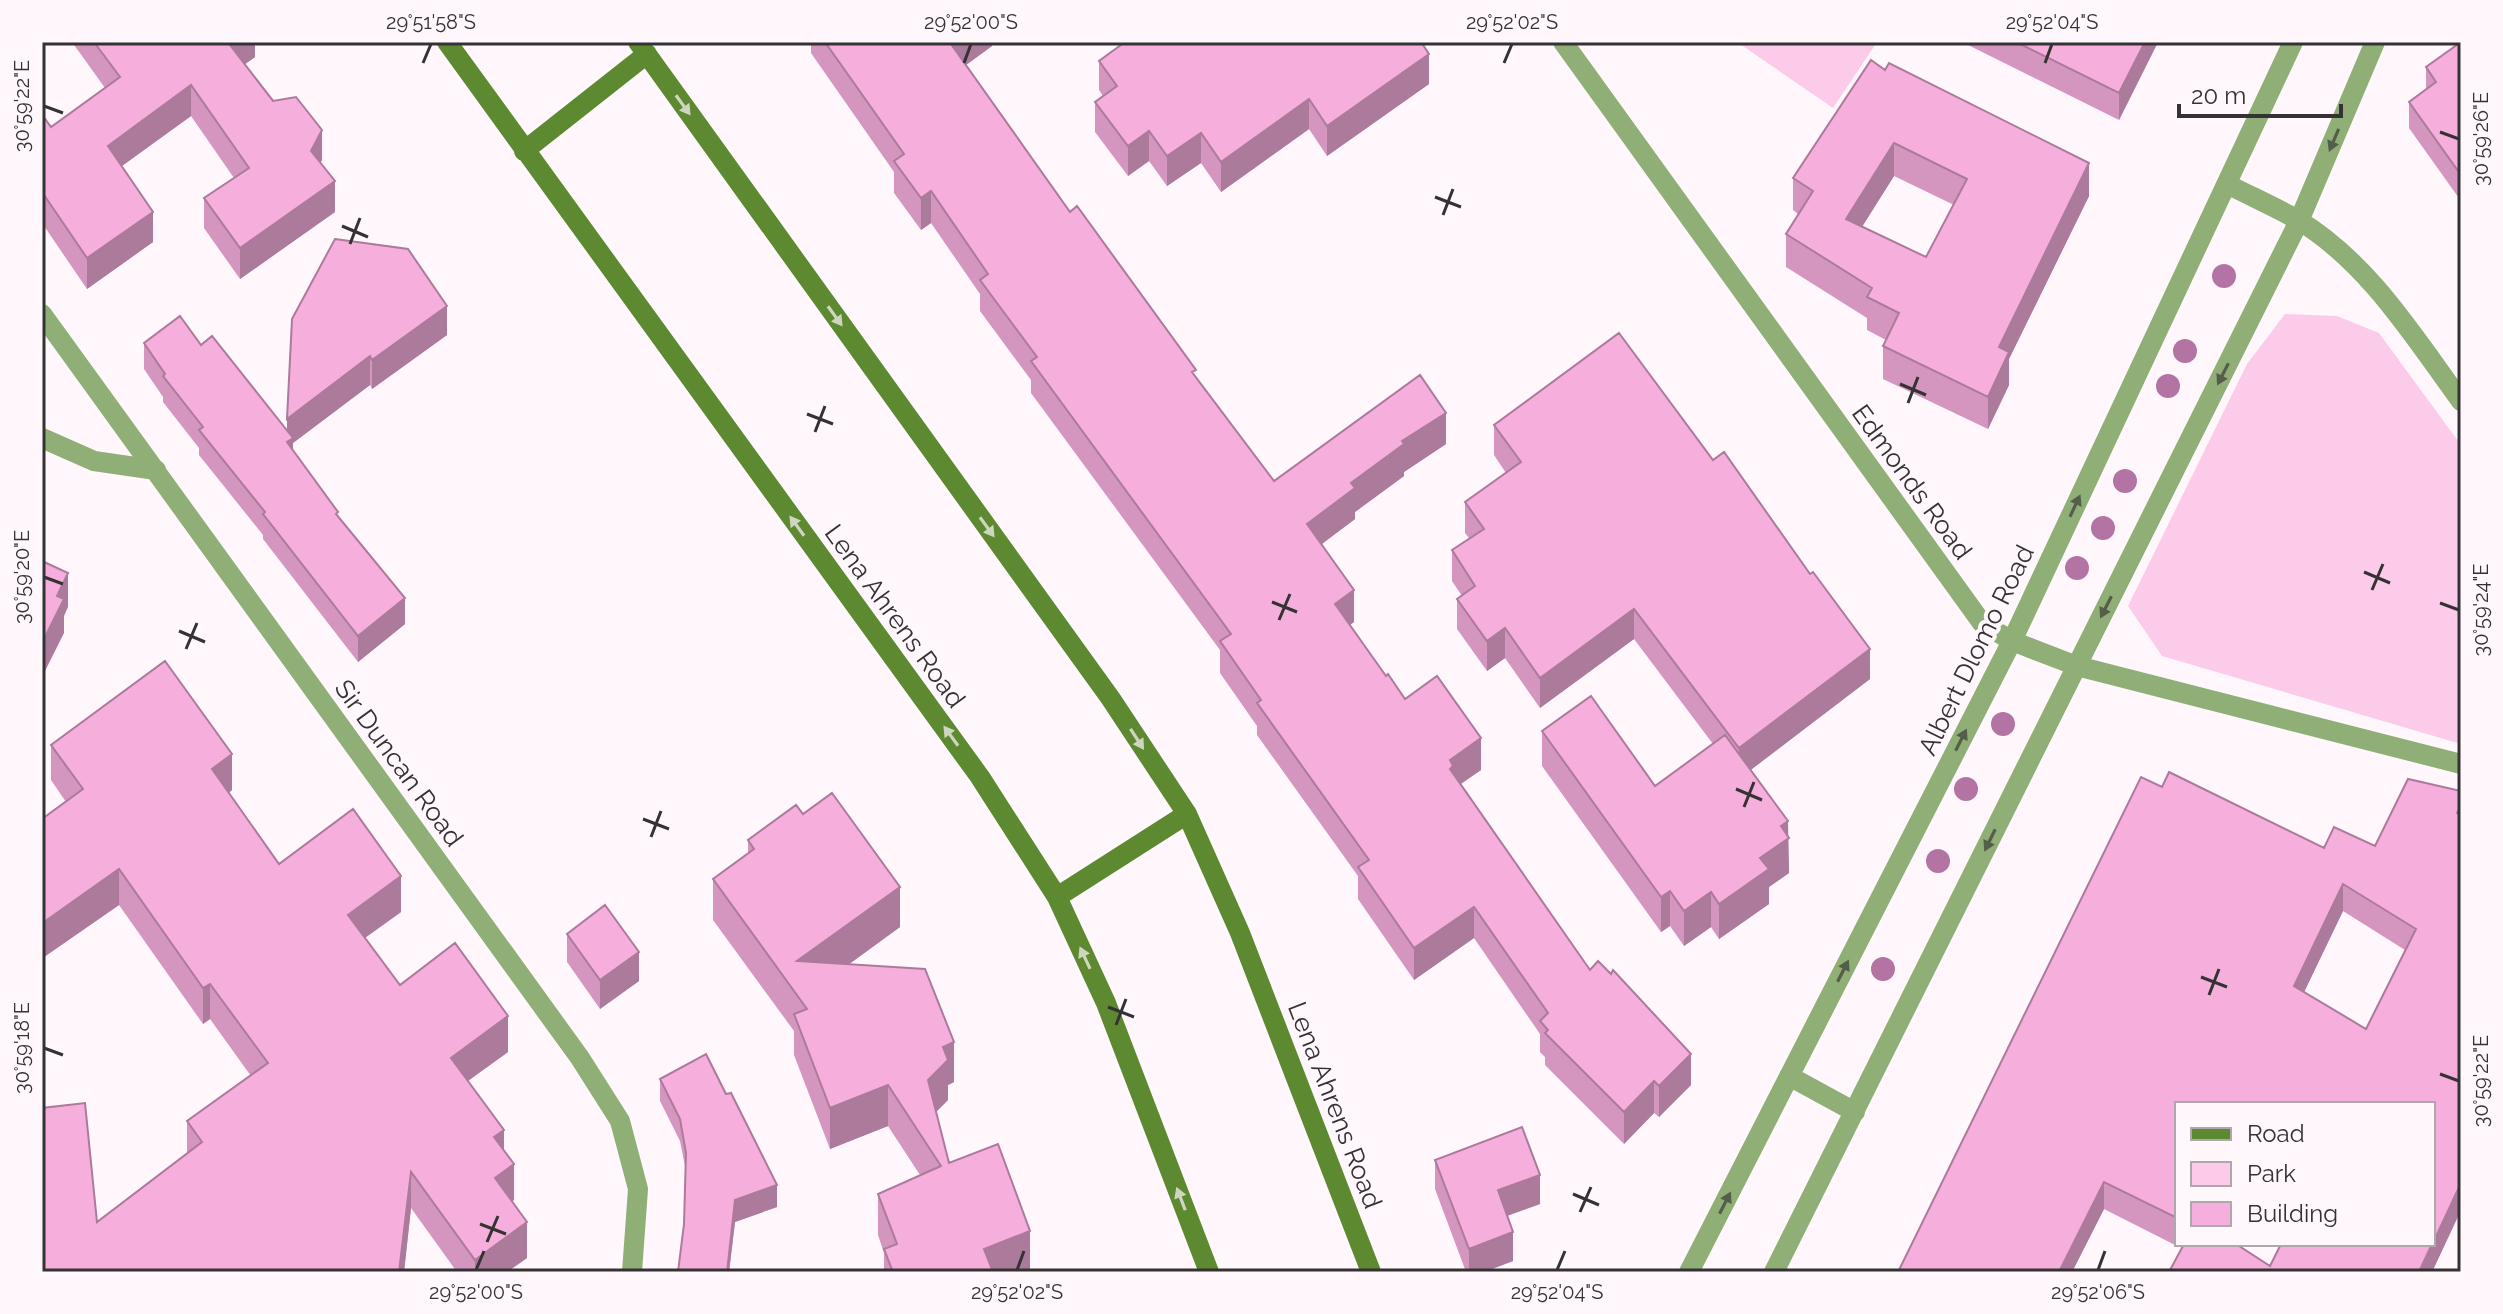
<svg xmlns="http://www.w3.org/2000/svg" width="2503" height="1314" font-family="Raleway,sans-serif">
<rect width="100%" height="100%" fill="#fff7fc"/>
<path fill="#fdcbea" d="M1737 42H1877L1833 108Z
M2285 314 2337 316 2379 333 2461 445V744L2162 656 2128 606 2247 364Z"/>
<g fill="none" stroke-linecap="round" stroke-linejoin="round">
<path stroke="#90af77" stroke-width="20" d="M1563 42 1982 623 2012 641 2077 666 2461 764
M2227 184C2250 196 2275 207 2298 220 2368 262 2414 337 2461 401
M42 314 580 1058 620 1121 638 1189 632 1272
M42 438 94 461 156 470
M1789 1076 1855 1112
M1689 1272 2012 641 2293 42
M1774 1272 2299 221 2375 42"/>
<path stroke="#5d8931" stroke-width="20" d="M447 42 980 777 1057 897 1106 1003 1209 1272
M638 42 1111 699 1187 814 1240 933 1371 1272
M524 151 647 54
M1057 897 1187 814"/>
</g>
<g fill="#b374a4">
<circle cx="2224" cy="276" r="12"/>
<circle cx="2185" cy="351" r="12"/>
<circle cx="2168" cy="386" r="12"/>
<circle cx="2125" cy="481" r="12"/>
<circle cx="2103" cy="528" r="12"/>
<circle cx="2077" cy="568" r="12"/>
<circle cx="2003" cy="724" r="12"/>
<circle cx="1966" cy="789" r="12"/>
<circle cx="1938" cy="861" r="12"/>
<circle cx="1883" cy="969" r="12"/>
</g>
<path fill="#d496be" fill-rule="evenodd" d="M72 42H255V57L245 64 322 160 320 163 335 212 240 279 204 228V198L234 178 191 116 122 166 153 242 87 289 42 223V117L51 127 105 88Z
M811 42H992V46L966 65 1070 212 1274 481 1446 444 1404 472V476L1355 512V519L1322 544 1354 622 1350 625 1386 676 1405 699 1481 770 1461 784 1590 970 1691 1085 1659 1117 1654 1113 1624 1144 1545 1065V1057L1540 1052V1034L1474 938 1414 980 1358 899V876L1257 735V726L1220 673V650L1031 393V380L980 311V294L931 223 921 230 894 193V172L811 53Z
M1962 42H2158L2119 120Z
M2461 42V201L2409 128V102L2426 90V67Z
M1871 60 2089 196 2009 359V385L1988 429 1883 379V346L1886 340 1867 330V318L1786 267V234L1798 214 1793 210V178ZM1894 176 1954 205 1926 257 1862 227Z
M1099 61 1429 84 1327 156 1309 129 1221 192 1201 163 1167 186 1149 161 1128 176 1095 132V102L1103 96 1099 90Z
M292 319 447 335 372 389 370 385 293 443V450L338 518 405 624 358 662 263 539V535L199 455V448L163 402V397L144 369V343L201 345 287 431Z
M1494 425 1870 679 1750 770 1788 836 1789 873 1769 887V904L1719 939 1711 927 1684 946 1670 926 1661 932 1542 766V731L1655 786 1713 744 1634 639 1540 708 1505 658 1487 671 1457 629V599L1462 596 1452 581V550L1469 538 1465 533V502L1506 473 1494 455Z
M51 745 232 790 229 793 279 864 401 912 365 938 400 985 508 1052 468 1081 504 1150 514 1200 512 1201 527 1258 507 1272H457L411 1208 404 1272H42L97 1222 187 1153V1121L251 1076 210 1019 203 1024 119 905 44 957 42 954V819L66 802 51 780Z
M2169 772 2324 848 2334 827 2375 846 2408 779 2461 791V1210L2432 1272H2169L2184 1244H2236L2270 1266 2281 1244H2433V1104H2177V1246L2104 1209 2072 1272H1898L2141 777 2162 787ZM2343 911 2405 950 2366 1029 2304 992Z
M803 814 900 927 849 964 954 1082 948 1085V1100L936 1112 949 1163 1030 1272H884V1253L878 1235V1194L920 1175 888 1126 830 1149 794 1055V1031L713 920V879L748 854V840Z
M567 934 639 981 600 1009 567 962Z
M660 1079 777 1207 735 1222 729 1272H678L684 1224 686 1171 680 1141 660 1101Z
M1435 1160 1540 1204 1507 1216 1513 1261 1484 1272H1466L1435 1189Z"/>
<path fill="#ac7a9b" d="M234 42H255V57L230 75V45Z
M954 42H992V46L951 76V44Z
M2145 42H2158L2119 120V93Z
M1429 54V84L1327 156V126Z
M191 85V116L108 176V146Z
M1309 99V129L1221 192V162Z
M322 130V160L311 182V151Z
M1149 131V161L1128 176V146Z
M1201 133V163L1167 186V156Z
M1894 143V176L1846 252V219Z
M2089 163V196L2009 359V385L1988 429V397L1999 347Z
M335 181V212L240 279V248Z
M931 191V223L921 230V198Z
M153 212V242L87 289V258Z
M447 306V335L372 389V360Z
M370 356V385L293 443V463L287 468V419Z
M1446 413V444L1404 472V476L1355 512V519L1307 555V524L1351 483 1402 441Z
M68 573V607L64 616V633L42 677V643L57 596Z
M1354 590V622L1335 635V604Z
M405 598V624L358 662V636Z
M1634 609V639L1540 708V678Z
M1505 628V658L1487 671V641Z
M1870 649V679L1739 779V748Z
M1481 738V770L1453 789 1450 800V760Z
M232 754V790L212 805V769Z
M1788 821 1789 873 1769 887V904L1719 939V904L1760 858 1781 826Z
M119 869V905L44 957V922Z
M401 876V912L348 950V915Z
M2343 884V911L2294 1013V986Z
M900 887V927L800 1000 797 961Z
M1670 891V926L1661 932V897Z
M1711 892V927L1684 946V911Z
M1474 907V938L1414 980V948Z
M639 952V981L600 1009V980Z
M210 984V1019L203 1024V988Z
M508 1016V1052L451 1093V1058Z
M954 1042V1082L948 1085V1100L928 1120V1080L943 1047Z
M1691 1054V1085L1659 1117V1086Z
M1654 1081V1113L1624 1144V1112Z
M888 1085V1126L830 1149V1108Z
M504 1130V1166L494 1137Z
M514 1164V1200L495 1213V1178Z
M411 1172V1208L404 1272H399Z
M1540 1175V1204L1498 1219V1190Z
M2104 1182V1209L2072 1272H2059Z
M2461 1183V1210L2432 1272H2419Z
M777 1185V1207L735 1222 729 1272H727L735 1200Z
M527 1222V1258L507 1272H475V1260Z
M1030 1231V1272H984V1249Z
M1513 1232V1261L1484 1272H1469V1249Z"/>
<path fill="#f6aedd" stroke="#ac7a9b" stroke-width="2" fill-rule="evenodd" d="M94 42H234L230 45 273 101 296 97 322 130 311 151 335 181 240 248 204 198 249 168 191 85 108 146 153 212 87 258 42 192V117L43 116 51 127 120 77Z
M825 42H954L951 44 1070 212 1077 206 1196 370 1192 372 1274 481 1420 375 1446 413 1402 441 1404 444 1351 483 1355 488 1307 524 1354 590 1335 604 1386 676 1388 674 1405 699 1437 676 1481 738 1450 760 1453 766 1450 769 1590 970 1598 961 1611 974 1613 970 1691 1054 1659 1086 1654 1081 1624 1112 1545 1033 1548 1030 1540 1021 1548 1013 1474 907 1414 948 1358 867 1369 860 1257 703 1261 700 1220 641 1231 634 1031 361 1037 357 980 280 988 274 931 191 921 198 894 161 904 154Z
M1125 42H1421L1429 54 1327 126 1309 99 1221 162 1201 133 1167 156 1149 131 1128 146 1095 102 1117 86 1099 61Z
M2016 42H2145L2119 93Z
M2461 42V175L2409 102 2436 82 2426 67Z
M1871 60 1885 70 1889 63 2089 163 1999 347 2009 352 1988 397 1883 346 1899 313 1867 297 1872 288 1786 234 1813 191 1793 178ZM1894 143 1967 179 1926 257 1846 219Z
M335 239 408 249 447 306 372 360 370 356 287 419 292 319Z
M180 316 201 345 212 336 293 438 287 442 338 512 336 514 405 598 358 636 263 514 265 512 199 430 203 427 163 376 165 374 144 343Z
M1619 333 1713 460 1724 452 1810 574 1813 572 1870 649 1739 748 1634 609 1540 678 1505 628 1487 641 1457 599 1475 586 1452 550 1484 529 1465 502 1521 462 1494 425Z
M42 561 68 573 57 596 64 599 42 643Z
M165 661 232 754 212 769 279 864 353 809 401 876 348 915 400 985 455 943 508 1016 451 1058 504 1130 494 1137 514 1164 495 1178 527 1222 475 1260 411 1172 399 1272H42V1108L85 1103 97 1222 202 1142 187 1121 268 1063 210 984 203 988 119 869 44 922 42 919V819L83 789 51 745Z
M1591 696 1655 786 1725 735 1788 821 1781 826 1789 838 1760 858 1769 869 1719 904 1711 892 1684 911 1670 891 1661 897 1542 731Z
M2169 772 2324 848 2334 827 2375 846 2408 779 2461 791V805L2457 813 2461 815V1183L2433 1243V1104H2177V1218L2104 1182 2059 1272H1898L2141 777 2162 787ZM2343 884 2416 929 2366 1029 2294 986Z
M832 793 900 887 797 961 925 969 954 1042 943 1047 948 1060 928 1080 949 1163 998 1144 1030 1231 984 1249 993 1272H893L884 1249 897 1244 878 1194 941 1166 888 1085 830 1108 794 1014 807 1009 713 879 754 849 748 840 796 805 803 814Z
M605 905 639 952 600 980 567 934Z
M706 1054 726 1094 731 1093 777 1185 735 1200 727 1272H678L684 1224 686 1153 680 1119 660 1079Z
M1522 1127 1540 1175 1498 1190 1513 1232 1469 1249 1435 1160Z
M2184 1244H2236L2270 1266 2281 1244H2432L2419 1272H2169Z"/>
<defs><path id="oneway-solid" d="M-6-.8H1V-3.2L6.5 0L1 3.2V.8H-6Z" transform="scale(2)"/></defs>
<g fill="#ced6bf">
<use href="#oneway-solid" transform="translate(683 105) rotate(54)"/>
<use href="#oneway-solid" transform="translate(835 316) rotate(54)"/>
<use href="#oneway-solid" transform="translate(797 526) rotate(-126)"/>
<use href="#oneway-solid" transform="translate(987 527) rotate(54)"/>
<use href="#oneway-solid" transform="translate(951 736) rotate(-126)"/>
<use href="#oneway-solid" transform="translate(1137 739) rotate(57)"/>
<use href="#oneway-solid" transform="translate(1085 958) rotate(-115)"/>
<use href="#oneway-solid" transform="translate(1181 1199) rotate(-111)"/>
</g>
<g fill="#555e4b">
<use href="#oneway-solid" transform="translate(2334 140) rotate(113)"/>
<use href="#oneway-solid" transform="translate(2223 374) rotate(117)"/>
<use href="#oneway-solid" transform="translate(2075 506) rotate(-65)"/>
<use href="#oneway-solid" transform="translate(2106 607) rotate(117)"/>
<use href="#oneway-solid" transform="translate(1961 740) rotate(-63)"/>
<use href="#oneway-solid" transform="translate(1990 840) rotate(116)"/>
<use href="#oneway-solid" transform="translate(1843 971) rotate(-63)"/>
<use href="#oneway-solid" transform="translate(1725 1203) rotate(-63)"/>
</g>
<path fill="none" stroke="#353234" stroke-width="3" d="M423 63 431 44M964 63 971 44M1504 63 1512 44M2045 63 2052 44M44 106 63 113M2440 132 2459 139M1435 197 1461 207M1443 215 1453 189M342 226 368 237M350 244 360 218M1900 384 1926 395M1908 403 1918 377M807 414 833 424M815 432 825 406M2364 572 2390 583M44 577 63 584M2372 590 2383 564M1272 602 1297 612M2440 603 2459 610M1279 620 1290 594M179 631 205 642M186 649 197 623M1736 789 1762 800M1744 807 1754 782M643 819 669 829M651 837 661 811M2201 977 2227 987M2209 995 2219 969M1108 1007 1134 1017M1116 1025 1126 999M44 1048 63 1055M2440 1074 2459 1081M1573 1194 1599 1205M1580 1212 1591 1187M480 1224 506 1234M487 1242 498 1216M476 1270 484 1251M1017 1270 1024 1251M1557 1270 1565 1251M2098 1270 2105 1251"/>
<g text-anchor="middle" stroke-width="8" stroke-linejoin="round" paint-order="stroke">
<g font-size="26" fill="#353234" stroke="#fff7fc">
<text transform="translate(1912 482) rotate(54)" y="9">Edmonds Road</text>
<text transform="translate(895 616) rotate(54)" y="9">Lena Ahrens Road</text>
<text transform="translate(1976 650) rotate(-64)" y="9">Albert Dlomo Road</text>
<text transform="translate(399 763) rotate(54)" y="9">Sir Duncan Road</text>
<text transform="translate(1335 1105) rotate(69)" y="9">Lena Ahrens Road</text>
</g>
</g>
<rect width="2503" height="1314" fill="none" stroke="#fff7fc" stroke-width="88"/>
<rect x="2175" y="1102" width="260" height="144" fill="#fff7fc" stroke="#aea8ac" stroke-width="2"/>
<rect x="2191" y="1128" width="40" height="12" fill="#5d8931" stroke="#aea8ac" stroke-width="2"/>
<text x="2247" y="1142" font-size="24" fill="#353234">Road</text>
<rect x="2191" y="1162" width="40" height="24" fill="#fdcbea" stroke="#aea8ac" stroke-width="2"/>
<text x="2247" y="1182" font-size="24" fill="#353234">Park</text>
<rect x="2191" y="1202" width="40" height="24" fill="#f6aedd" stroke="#aea8ac" stroke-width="2"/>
<text x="2247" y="1222" font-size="24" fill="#353234">Building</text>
<path d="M2179 104v12h162v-12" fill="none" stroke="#353234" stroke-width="4"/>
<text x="2191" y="104" font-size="24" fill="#353234" stroke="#fff7fc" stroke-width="6" paint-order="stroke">20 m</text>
<rect x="44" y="44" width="2415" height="1226" fill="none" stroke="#353234" stroke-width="3"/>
<g font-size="20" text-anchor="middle" fill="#353234">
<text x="431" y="29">29°51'58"S</text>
<text x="971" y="29">29°52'00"S</text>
<text x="1512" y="29">29°52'02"S</text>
<text x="2052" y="29">29°52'04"S</text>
<text transform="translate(22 106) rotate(-90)" y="7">30°59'22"E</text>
<text transform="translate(2481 139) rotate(-90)" y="7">30°59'26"E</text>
<text transform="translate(22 577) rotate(-90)" y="7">30°59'20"E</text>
<text transform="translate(2481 610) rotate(-90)" y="7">30°59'24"E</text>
<text transform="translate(22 1048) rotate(-90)" y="7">30°59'18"E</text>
<text transform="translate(2481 1081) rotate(-90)" y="7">30°59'22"E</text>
<text x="476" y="1299">29°52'00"S</text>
<text x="1017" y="1299">29°52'02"S</text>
<text x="1557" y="1299">29°52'04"S</text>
<text x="2098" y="1299">29°52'06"S</text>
</g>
</svg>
